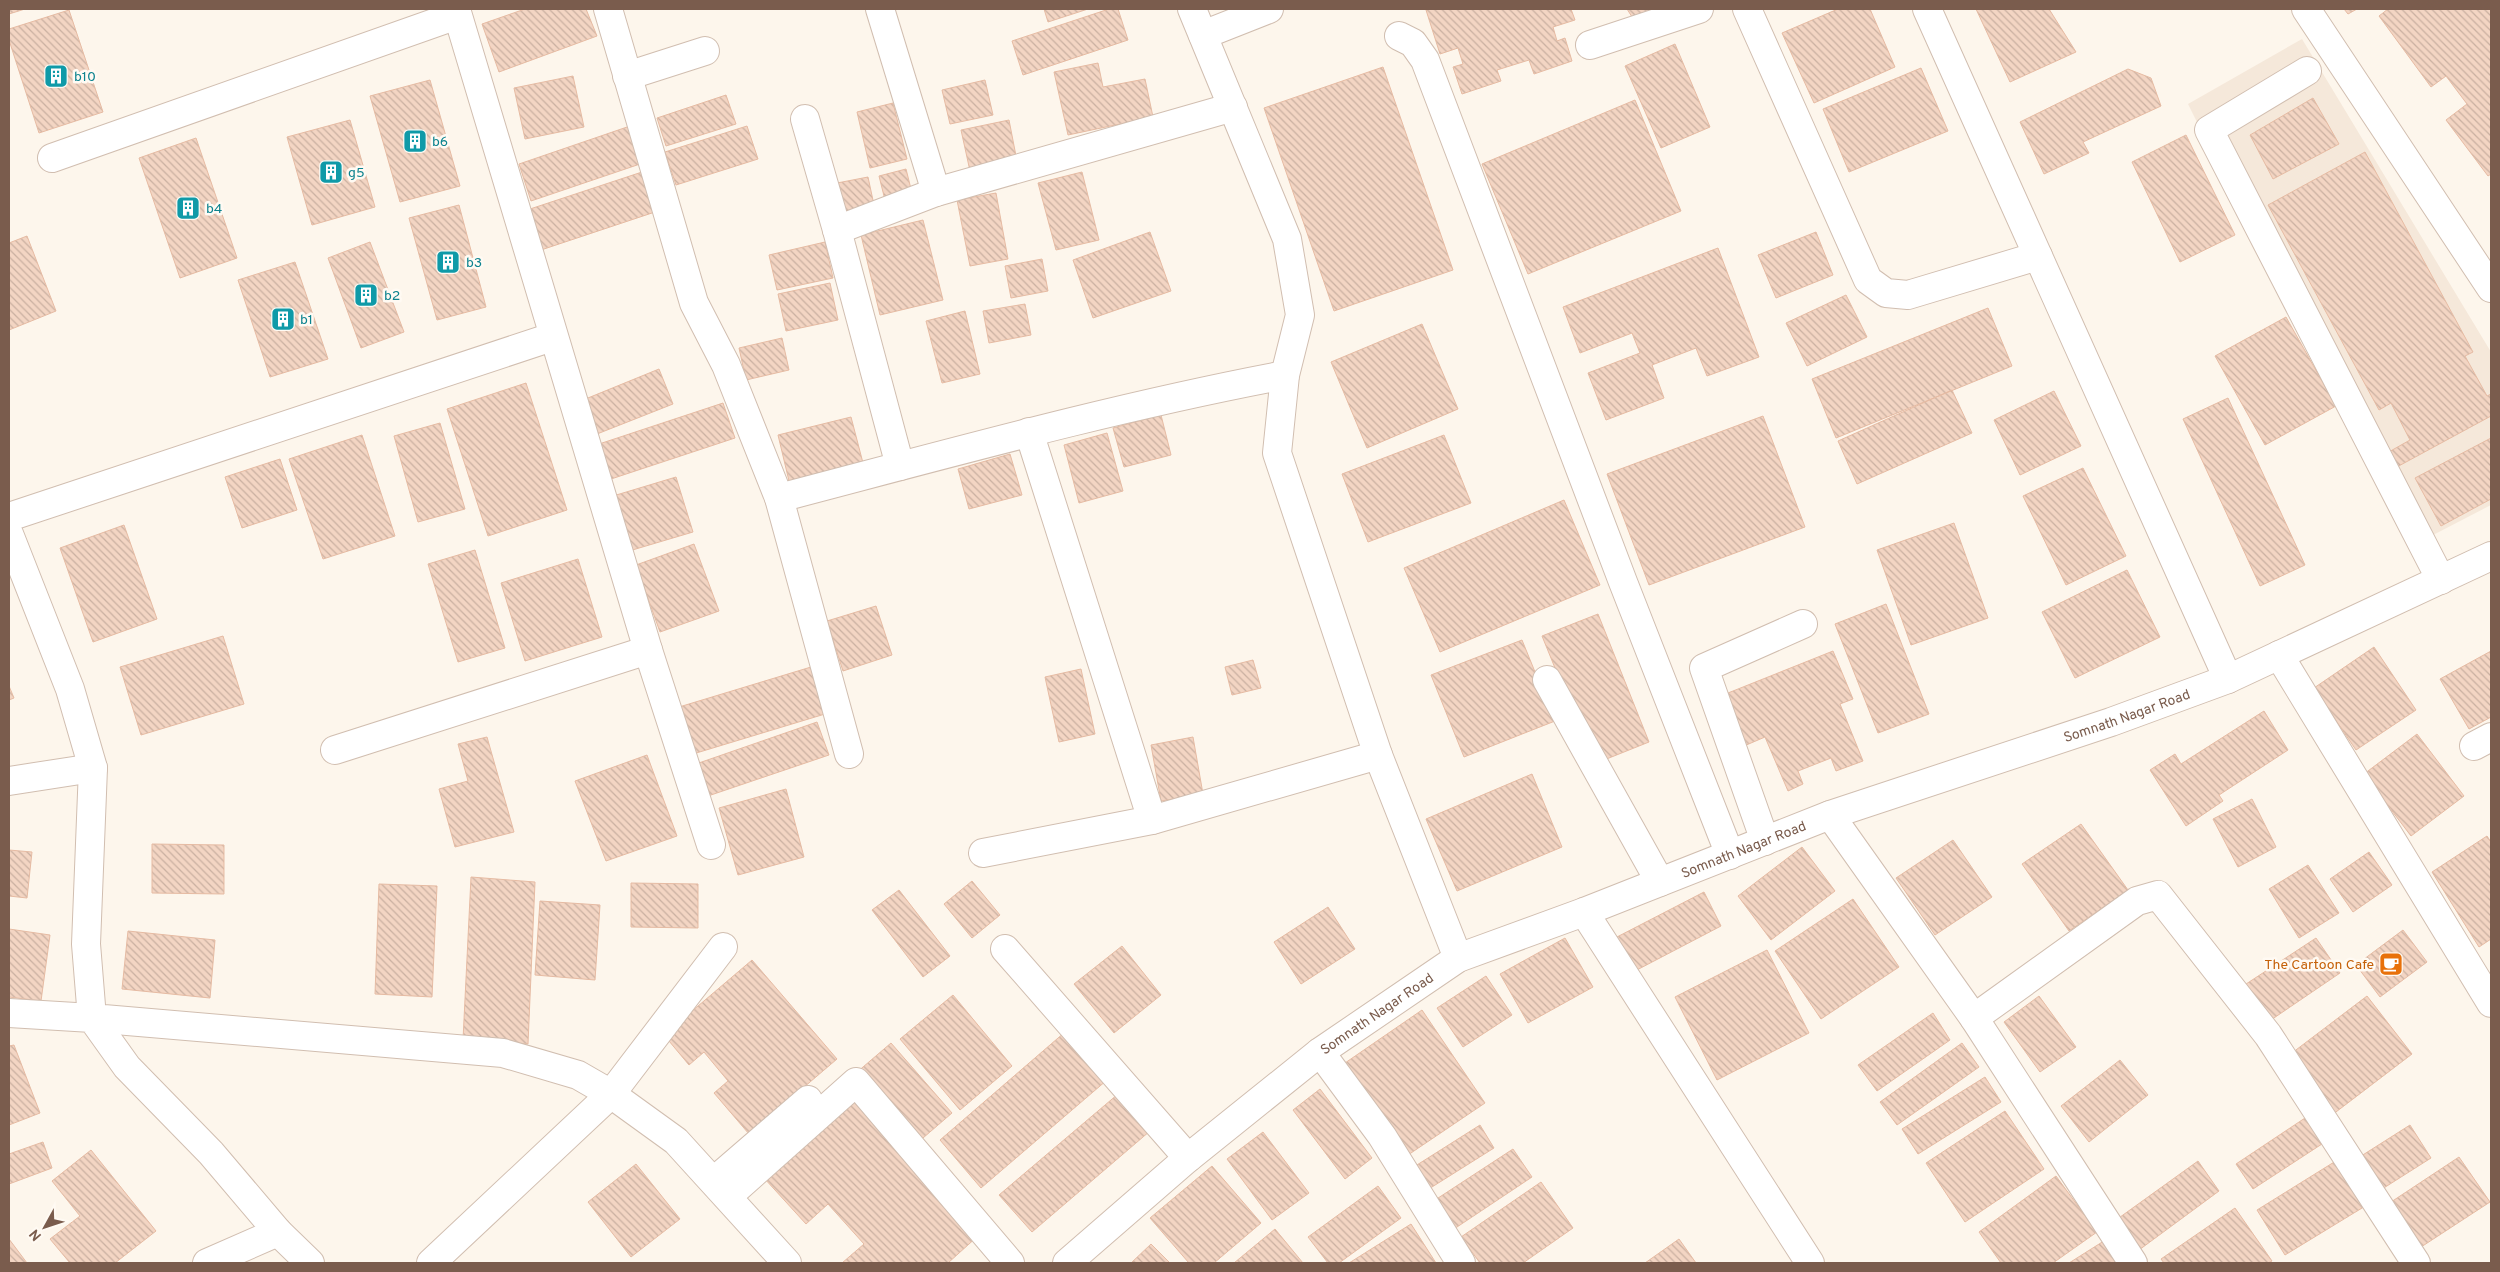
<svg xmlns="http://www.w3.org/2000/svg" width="2500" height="1272" font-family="Overpass,sans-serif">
<defs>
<pattern id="building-back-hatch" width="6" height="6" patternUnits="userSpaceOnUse" patternTransform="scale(1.25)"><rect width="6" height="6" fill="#f3d5c3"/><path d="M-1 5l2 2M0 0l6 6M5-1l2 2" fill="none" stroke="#cab0a1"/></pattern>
</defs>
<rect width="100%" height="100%" fill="#fdf6ec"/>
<path fill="#f5e8da" d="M2302 39 2491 352V505L2408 548 2188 104Z"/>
<path fill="url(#building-back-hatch)" stroke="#e6bba3" d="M9 9H25L9 14Z
M525 9H586L597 36 499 72 482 24Z
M1044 9H1088L1048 22Z
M1109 9H1118L1128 40 1023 75 1012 41Z
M1430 9H1571L1575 20 1553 27 1557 41 1565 38 1572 61 1534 74 1529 60 1497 70 1501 81 1462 94 1453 67 1463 64 1458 48 1440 54 1426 10Z
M1627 9H1655L1634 20Z
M1838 9H1870L1895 67 1814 103 1782 33Z
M1976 9H2049L2076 52 2010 82Z
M2344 9H2357L2348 14Z
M2388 9H2491V174L2488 176 2446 120 2467 104 2446 76 2431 87 2379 16Z
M69 10 103 112 39 133 9 40V29Z
M1675 44 1710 127 1661 148 1625 66Z
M1098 63 1103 87 1145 79 1153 117 1068 135 1054 72Z
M1383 67 1453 270 1334 311 1264 108Z
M1921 68 1948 131 1849 172 1823 109Z
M2128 69 2151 78 2161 106 2083 142 2089 153 2044 174 2020 122Z
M573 76 584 127 525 139 514 88Z
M430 80 460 186 400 202 370 96Z
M985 80 993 115 950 124 942 90Z
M726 95 736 124 666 146 657 118Z
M2313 98 2339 144 2273 179 2250 135Z
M1635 100 1681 211 1528 274 1482 164Z
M893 103 907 159 870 168 857 112Z
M350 120 375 207 312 225 287 137Z
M1009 120 1017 161 970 171 961 130Z
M630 126 643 163 531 201 519 164Z
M747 126 758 159 676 185 665 152Z
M2186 135 2235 235 2180 262 2132 162Z
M196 138 237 258 180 278 139 158Z
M2365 152 2473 352 2465 356 2487 396 2491 394V416L2395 468 2387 453 2410 440 2391 403 2379 410 2268 205Z
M906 169 913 197 886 204 879 176Z
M645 171 658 211 541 250 527 210Z
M1082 172 1099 240 1056 250 1038 183Z
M868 177 874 205 838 213 832 184Z
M996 193 1008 259 970 266 957 200Z
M459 205 486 307 437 320 409 218Z
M923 220 943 300 880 315 861 235Z
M1150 232 1171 291 1093 318 1073 260Z
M1816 232 1833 275 1776 298 1758 255Z
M27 236 56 311 9 330V243Z
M370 242 404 332 361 348 328 258Z
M825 242 833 278 777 290 769 255Z
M1718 248 1759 357 1707 376 1696 348 1652 365 1664 398 1606 420 1588 373 1640 353 1632 333 1580 353 1563 307Z
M1042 259 1048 291 1011 298 1005 266Z
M295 262 328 359 270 377 238 280Z
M830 283 838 320 786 331 778 294Z
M1846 295 1867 337 1807 366 1786 323Z
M1025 304 1031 335 989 343 983 311Z
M1988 308 2012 366 1836 438 1812 379Z
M965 311 980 374 942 383 926 321Z
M2286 317 2336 406 2265 445 2215 356Z
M1422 324 1458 409 1367 448 1331 362Z
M782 338 789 370 746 380 739 348Z
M659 369 673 404 597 434 583 400Z
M526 383 567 510 488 536 447 409Z
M1952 390 1972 433 1857 484 1838 441Z
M2054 391 2081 446 2020 475 1994 420Z
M2228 398 2305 565 2260 586 2183 419Z
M723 403 735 438 605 481 593 446Z
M1161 415 1171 455 1124 467 1113 428Z
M1763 416 1805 527 1649 585 1607 474Z
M851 417 863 463 789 481 778 435Z
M440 423 465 509 418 522 394 436Z
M1107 433 1123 491 1079 503 1064 445Z
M362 435 395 536 323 559 289 459Z
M1444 435 1471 503 1368 542 1342 474Z
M2491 438V499L2441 526 2415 478Z
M1010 454 1022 495 969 509 958 469Z
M280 459 297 510 242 528 225 477Z
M2083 468 2126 556 2066 585 2023 496Z
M676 477 693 532 629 551 613 496Z
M1564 500 1600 585 1440 652 1404 568Z
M1954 523 1988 618 1911 645 1877 550Z
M124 525 157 619 93 642 60 548Z
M694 544 719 611 660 632 636 565Z
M475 550 505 648 458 662 428 564Z
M578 559 602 637 525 661 501 583Z
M2127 570 2160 637 2075 678 2042 612Z
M1886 604 1929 714 1878 733 1835 624Z
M876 606 892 655 843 671 827 621Z
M1598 614 1649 742 1594 764 1542 636Z
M223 636 244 704 141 735 120 667Z
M1522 640 1555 721 1464 757 1431 675Z
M2374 647 2416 710 2356 750 2314 688Z
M1833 651 1853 699 1840 704 1863 761 1836 771 1831 758 1798 771 1803 784 1788 791 1765 737 1744 746 1723 695Z
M2491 651V717L2469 729 2440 679Z
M1253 660 1261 688 1232 695 1225 667Z
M811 667 825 714 693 754 679 707Z
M1081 669 1095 734 1059 742 1045 677Z
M9 686 14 698 9 700Z
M2264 711 2288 750 2219 795 2223 801 2186 826 2150 770 2175 754 2181 764Z
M817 722 829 755 705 797 693 765Z
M2417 734 2464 796 2411 836 2364 774Z
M487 737 514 832 455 847 439 789 468 781 458 744Z
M1193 737 1203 794 1161 801 1151 745Z
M647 755 677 836 606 861 575 781Z
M1532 774 1562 847 1457 891 1426 819Z
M786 789 804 857 738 875 719 808Z
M2252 799 2276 847 2238 867 2213 819Z
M2081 824 2128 890 2069 931 2022 864Z
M2487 836 2491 842V939L2479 947 2432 872Z
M1953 840 1992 897 1935 935 1896 878Z
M152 844 224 845V894L152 893Z
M1802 847 1835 891 1771 940 1738 896Z
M9 850 32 852 27 898 9 896Z
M2369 852 2392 885 2353 912 2330 879Z
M2308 865 2339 913 2299 938 2269 889Z
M471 877 535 882 528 1044 463 1040Z
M972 881 1000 915 972 938 944 904Z
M631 883 698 884V928L631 927Z
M379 884 437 886 432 997 375 994Z
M899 890 950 956 923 977 872 910Z
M1704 892 1721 926 1633 972 1615 938Z
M1853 899 1899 967 1821 1019 1775 951Z
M540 901 600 905 595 980 535 975Z
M1328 907 1355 949 1301 984 1274 942Z
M9 929 50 935 41 1001 9 997Z
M2403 930 2427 962 2380 997 2356 965Z
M128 931 215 940 210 998 122 989Z
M1565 938 1593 987 1528 1023 1500 974Z
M2316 938 2340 973 2268 1022 2243 986Z
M1122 946 1161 995 1114 1033 1074 984Z
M1767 950 1809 1033 1717 1080 1675 997Z
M752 960 837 1059 749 1134 714 1093 728 1081 704 1052 689 1065 664 1035Z
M1486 976 1512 1015 1463 1047 1437 1008Z
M953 995 1012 1066 960 1110 900 1039Z
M2039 996 2076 1047 2040 1072 2004 1022Z
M2367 996 2412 1054 2332 1115 2288 1056Z
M1422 1010 1485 1103 1408 1155 1345 1063Z
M1933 1013 1950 1040 1877 1091 1858 1065Z
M1065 1032 1107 1080 981 1188 940 1140Z
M891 1043 952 1113 916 1144 856 1073Z
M1962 1043 1979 1067 1897 1125 1880 1102Z
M14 1045 40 1113 9 1125V1046Z
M2120 1060 2148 1095 2089 1142 2061 1106Z
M1985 1077 2001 1102 1918 1154 1902 1129Z
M1320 1089 1372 1158 1345 1179 1293 1110Z
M1118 1094 1150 1131 1032 1232 999 1195Z
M854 1097 979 1235 948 1263H842L864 1244 828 1204 806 1224 764 1178Z
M2005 1111 2044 1169 1965 1222 1926 1163Z
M2308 1116 2325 1142 2253 1189 2236 1164Z
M1480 1125 1494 1148 1424 1192 1409 1170Z
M2410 1125 2431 1158 2379 1191 2358 1158Z
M1263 1132 1309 1193 1272 1220 1227 1159Z
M43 1142 52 1168 9 1184V1154Z
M1513 1149 1532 1177 1451 1231 1432 1202Z
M91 1150 156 1231 115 1263H70L50 1239 80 1216 52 1181Z
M2459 1157 2490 1202 2418 1249 2388 1204Z
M2339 1159 2367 1205 2285 1255 2257 1210Z
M2198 1161 2219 1191 2139 1250 2116 1220Z
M636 1164 680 1219 631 1257 588 1202Z
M1212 1166 1261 1223 1214 1263H1189L1150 1218Z
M2056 1176 2097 1232 2053 1263H2001L1979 1232Z
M1541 1182 1573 1228 1523 1263H1480L1461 1237Z
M1378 1186 1401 1218 1339 1263H1328L1308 1237Z
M2235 1208 2272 1261 2268 1263H2164L2161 1259Z
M1411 1224 1436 1263H1349Z
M1275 1229 1303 1263H1234Z
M9 1239 27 1263H9Z
M1679 1239 1696 1263H1645Z
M2107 1239 2123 1263H2069Z
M1151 1244 1170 1263H1131Z"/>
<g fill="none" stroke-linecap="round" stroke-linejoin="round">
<g stroke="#d1beb0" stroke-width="30">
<g id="minor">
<path d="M456 9 648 650 711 845"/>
<path d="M608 9 694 303 726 365 779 498 849 754"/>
<path d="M880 9 936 192"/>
<path d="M1192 9 1287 239 1300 315 1285 375 1277 453 1378 755 1458 958"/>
<path d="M1747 9 1868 280 1886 293 1908 295 2038 256"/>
<path d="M1927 9 2228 679"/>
<path d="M2306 9 2491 288"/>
<path d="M1203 35 1269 9"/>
<path d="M1399 36 1413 43 1425 60 1623 582 1730 855"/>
<path d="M1590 45 1699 9"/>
<path d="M2307 71 2209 130 2441 580"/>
<path d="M627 76 705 51"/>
<path d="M805 119 837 230 900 466"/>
<path d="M52 158 457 15"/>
<path d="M837 230 936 192 1233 107"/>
<path d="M1029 432 1152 820"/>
<path d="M779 498C947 454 1115 407 1285 375"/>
<path d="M9 517 552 337"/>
<path d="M9 534 70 689 93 768 86 944 92 1018 503 1053 578 1075 611 1094 676 1141 787 1263"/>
<path d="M2279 655 2491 1003"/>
<path d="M1547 680 1660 882"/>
<path d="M2474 746 2491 737"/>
<path d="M335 750 648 650"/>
<path d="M9 781 93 768"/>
<path d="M1830 815 1974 1018 2133 1263"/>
<path d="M1765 841 1704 668 1803 624"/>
<path d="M983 853 1152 820 1378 755"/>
<path d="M1584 912 1810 1263"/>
<path d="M1005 949 1188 1158"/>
<path d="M9 1013 92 1018 127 1067 211 1153 278 1232 310 1263"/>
<path d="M1974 1018 2137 901 2158 895 2268 1035 2416 1263"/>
<path d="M1320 1052 1382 1136 1461 1263"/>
<path d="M714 1181 808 1100"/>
<path d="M728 1196 856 1082 1010 1263"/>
<path d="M207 1263 278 1232"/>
<path d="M431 1263 611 1094 723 947"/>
<path id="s1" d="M1067 1263 1188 1158 1320 1052 1458 958 1584 912 1830 815 2111 722 2228 679 2491 556"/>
</g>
</g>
<use href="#minor" stroke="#fff" stroke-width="28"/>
</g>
<defs>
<g id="building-square" transform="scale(1.25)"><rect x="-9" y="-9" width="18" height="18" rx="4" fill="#0f9aa8" stroke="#fffaf3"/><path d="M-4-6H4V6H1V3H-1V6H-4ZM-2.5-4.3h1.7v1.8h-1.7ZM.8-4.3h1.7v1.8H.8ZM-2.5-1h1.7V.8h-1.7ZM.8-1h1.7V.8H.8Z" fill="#fff"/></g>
<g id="cafe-square" transform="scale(1.25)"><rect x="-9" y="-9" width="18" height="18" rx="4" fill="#e8710a" stroke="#fffaf3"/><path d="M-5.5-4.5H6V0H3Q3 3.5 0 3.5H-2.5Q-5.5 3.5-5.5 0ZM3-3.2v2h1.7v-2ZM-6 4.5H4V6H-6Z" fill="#fff"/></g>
</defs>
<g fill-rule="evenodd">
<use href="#building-square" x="56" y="76"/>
<use href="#building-square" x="415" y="141"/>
<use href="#building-square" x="331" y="172"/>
<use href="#building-square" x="188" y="208"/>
<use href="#building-square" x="448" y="262"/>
<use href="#building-square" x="366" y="295"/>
<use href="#building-square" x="283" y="319"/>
<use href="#cafe-square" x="2391" y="964"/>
</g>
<g text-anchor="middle" stroke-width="5" stroke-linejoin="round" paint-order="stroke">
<g font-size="14" fill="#0d838f" stroke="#fffaf3" text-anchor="start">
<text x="74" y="81">b10</text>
<text x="432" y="146">b6</text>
<text x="348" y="177">g5</text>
<text x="206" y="213">b4</text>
<text x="466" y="267">b3</text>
<text x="384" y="300">b2</text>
<text x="300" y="324">b1</text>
</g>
<g font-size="14" fill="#7a5c4d" stroke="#fffaf3">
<text dy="5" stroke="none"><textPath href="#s1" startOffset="1208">Somnath Nagar Road</textPath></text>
<text dy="5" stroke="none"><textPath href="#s1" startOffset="802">Somnath Nagar Road</textPath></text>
<text dy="5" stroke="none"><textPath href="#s1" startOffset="398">Somnath Nagar Road</textPath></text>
</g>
<g font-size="14" fill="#c56008" stroke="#fffaf3" text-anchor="end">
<text x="2374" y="969">The Cartoon Cafe</text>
</g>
</g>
<rect width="2500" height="1272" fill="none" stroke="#7a5c4d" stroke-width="20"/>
<g transform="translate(45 1227) rotate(230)" stroke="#fffaf3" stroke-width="4" paint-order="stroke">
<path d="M0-4L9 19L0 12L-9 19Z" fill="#7a5c4d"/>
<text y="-8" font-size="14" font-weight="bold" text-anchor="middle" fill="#7a5c4d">N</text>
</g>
</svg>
